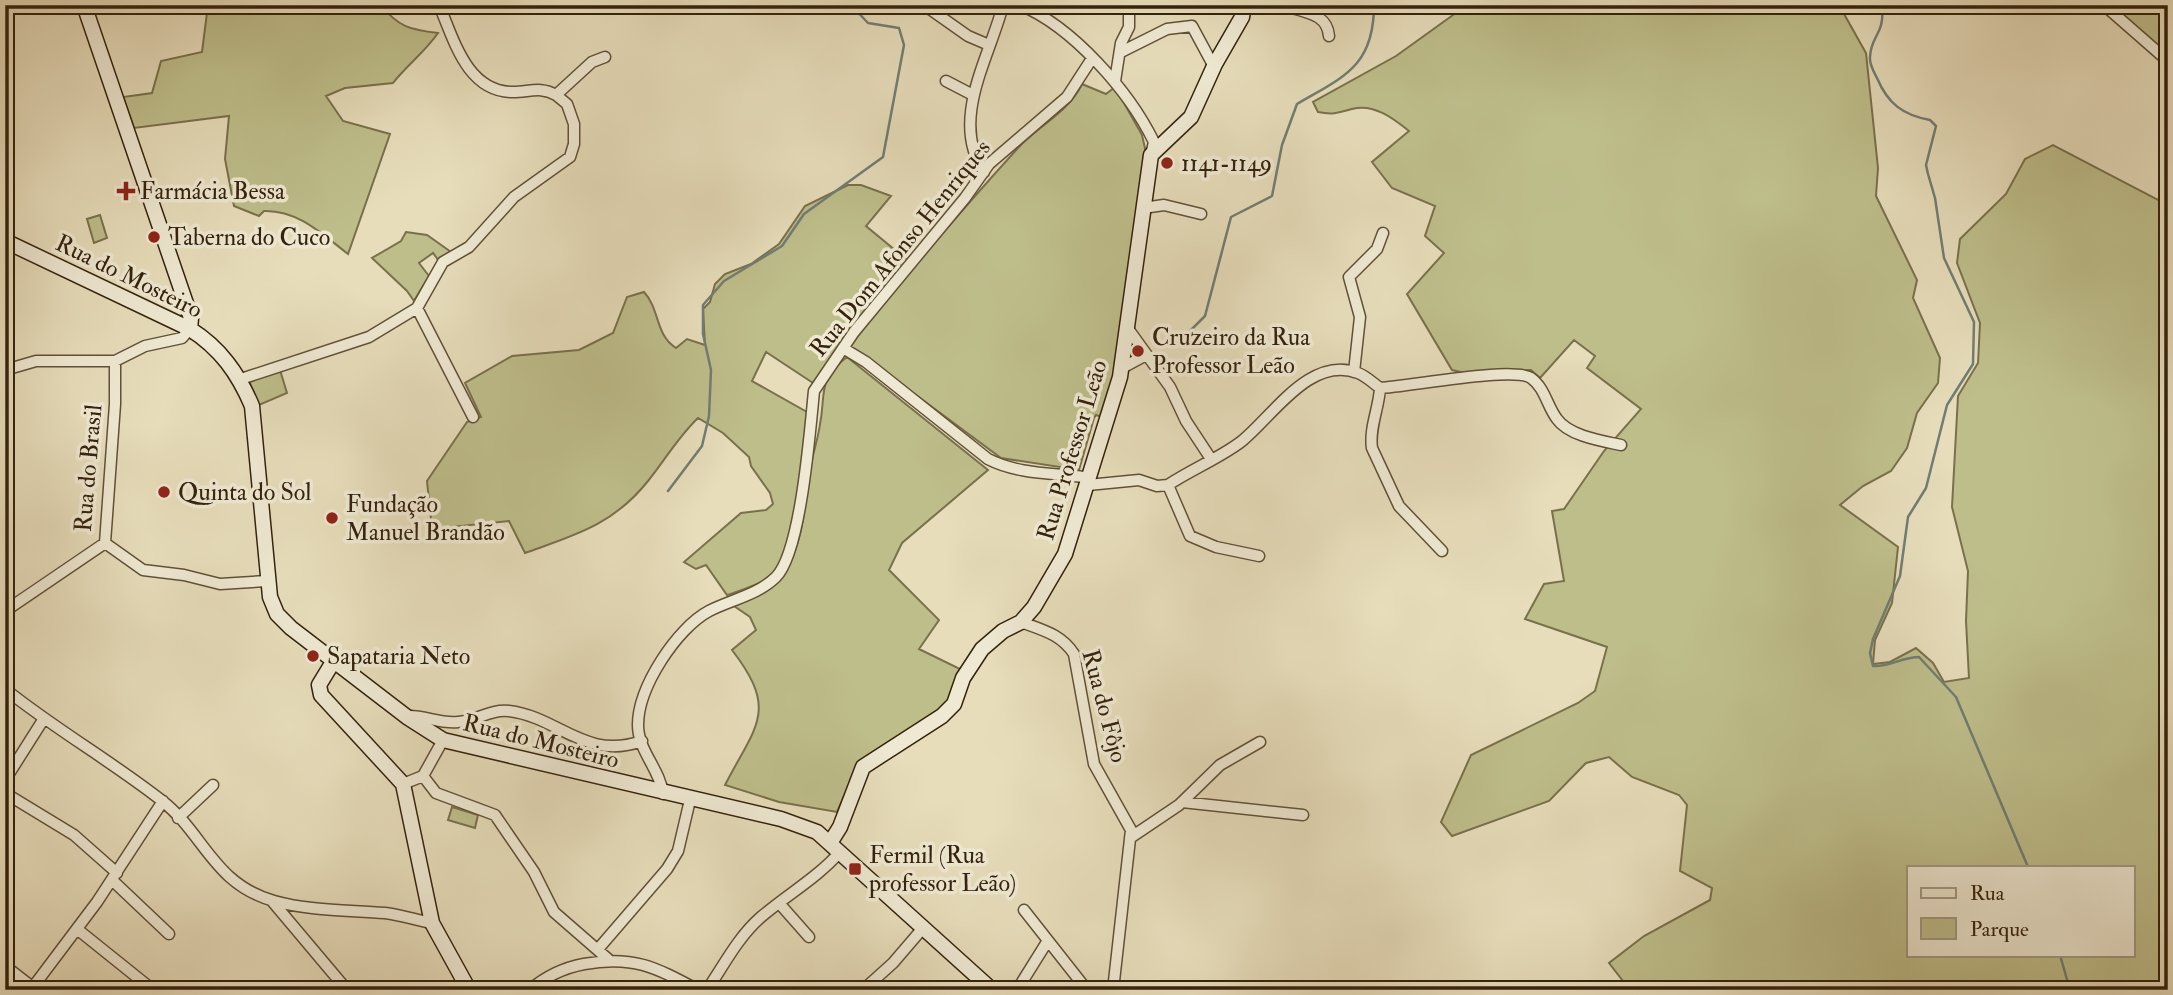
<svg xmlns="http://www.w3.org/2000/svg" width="2173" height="995" font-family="'IM FELL Double Pica',serif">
<rect width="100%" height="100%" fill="#e7ddbb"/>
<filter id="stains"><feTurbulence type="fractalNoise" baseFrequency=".00286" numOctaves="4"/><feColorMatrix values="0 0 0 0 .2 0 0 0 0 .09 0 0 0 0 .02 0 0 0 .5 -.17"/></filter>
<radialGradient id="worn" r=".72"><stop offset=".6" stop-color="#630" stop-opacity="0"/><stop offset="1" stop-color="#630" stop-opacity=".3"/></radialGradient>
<path fill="#bebe8b" stroke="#79704c" stroke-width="2" fill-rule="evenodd" d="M208 5H381C398 27 411 30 438 33 425 52 407 65 393 83L345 88 326 96 343 121 390 134 348 254C322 234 298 210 264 211L259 216 234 206 225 159 229 116 134 128 123 97 152 93 161 61 202 52Z
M1467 5H1839L1866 53 1878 168 1876 196 1917 280 1913 298 1940 358 1938 383 1917 413 1907 448 1891 471 1863 486 1840 505 1898 547 1892 603 1875 640 1873 664 1890 662 1916 648 1933 663 1944 682 1969 678 1966 621 1968 571 1952 507 1958 396 1978 363 1980 323 1957 263 1960 239 2006 194 2025 159 2053 145 2168 205V990H1630L1609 963 1644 936 1710 900 1712 888 1680 871 1687 805 1679 795 1632 777 1609 757 1586 763 1549 801 1452 836 1441 822 1471 755 1578 703 1595 691 1607 647 1525 619 1544 584 1564 581 1552 511 1564 509 1604 451 1641 409 1587 368 1595 356 1574 340 1540 378 1531 370 1465 373 1452 370 1407 294 1444 253 1425 236 1435 206 1392 188 1372 162 1409 131C1393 118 1373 103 1352 109 1338 113 1333 115 1318 112L1313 102 1396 56ZM1909 867H2133V955H1909Z
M2110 5H2168V45L2161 53Z
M1082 84 1106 94 1115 87 1142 135 1147 157 1107 419 1096 415 1094 418 1079 470 1001 458 850 346C903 278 960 212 1018 148 1039 125 1068 113 1082 84Z
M848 185H861L891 196 866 226 907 260 813 383 766 352 752 381 807 412C805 444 794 548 775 571 764 584 742 590 727 595L706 565 696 569 684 562 741 513 766 510 773 504 770 493 751 466 749 457 723 433 698 418C678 437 665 460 648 481 613 525 575 535 525 553L509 521 432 529 427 481 467 422 481 417 465 383 512 356 579 350 613 333 627 297 644 292C660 309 655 335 676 348L687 339 705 345 703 309 710 302 715 284 725 274 751 264 779 244 805 206Z
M100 215 107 238 94 243 87 219Z
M406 232 427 235 451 252 439 261 433 253 419 263 429 276 414 301 407 291 372 258 401 241Z
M847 357 988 470 902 543 889 570 939 620 919 649 960 669 947 706 857 766 837 812 779 802 725 785C756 725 779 711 732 650L756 630 750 617 734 606C803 581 800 535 810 471 812 455 818 440 820 424 826 393 817 380 847 357Z
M280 370 287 393 259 405 248 379Z
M452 807 478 815 475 828 448 820Z"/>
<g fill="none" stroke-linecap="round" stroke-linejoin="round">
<path stroke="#717d74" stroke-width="2.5" d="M1882 5C1885 36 1871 34 1870 57 1869 64 1874 72 1877 78 1888 104 1903 115 1930 120L1936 126 1926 165 1928 174 1935 198 1944 258 1974 322 1973 364 1947 405 1926 488 1908 517 1900 576 1873 639 1870 653 1873 666C1890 667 1902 657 1919 657L1956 697 2028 867
M1189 332 1205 316 1231 217 1272 196 1282 145 1297 104C1343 77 1374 67 1374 5
M668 491 702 446 709 416 711 370 703 334V305L724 281 782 246 804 214 883 157 904 45 899 28 868 23 851 5
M2060 955 2070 990"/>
<g stroke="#615138" stroke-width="13">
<path id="street" d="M439 5C454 40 467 92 513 92 529 92 541 86 556 95
M924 5 968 36 989 45
M1020 5C1073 27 1129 91 1154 142L1151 155
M1284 5C1303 13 1327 12 1329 36
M2104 5 2168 61
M1121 52 1167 29 1192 26 1213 65 1211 73
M946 81 973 95
M1115 81 1121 43 1129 27V5
M984 172C949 120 990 57 1003 5
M1143 208 1164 205 1201 214
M417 308 473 417
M1129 330 1170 387 1186 421 1211 459
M843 348 866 362 988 459C1017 474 1052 473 1084 477L1088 485 1139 480 1157 486 1168 485C1192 469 1220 458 1242 441 1273 416 1310 355 1358 373 1366 376 1373 383 1380 388 1407 387 1513 366 1531 378 1545 388 1547 406 1557 419 1569 436 1602 441 1621 445
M1122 368 1146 355
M5 370 36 361H115L145 346 182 338 190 329
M1354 372 1360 317 1349 277 1377 249 1383 233
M241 379 369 337 417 308 443 262 469 247 514 197 570 157 574 144V124L567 104 556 95 592 62 605 57
M1380 388C1379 408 1369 428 1372 448L1399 506 1442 551
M1168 485 1190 536 1216 547 1259 556
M105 543 143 570 184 575 220 584 267 581
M5 611 105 543 115 404V361
M1021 622C1042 630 1061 634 1074 654L1094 764 1131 830 1113 990
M5 689C55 729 111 761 161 800 204 833 213 884 274 901 310 911 348 910 385 913 401 915 416 920 432 923
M410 716C426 716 441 724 458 722 476 721 490 709 509 711 559 717 585 761 642 741
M423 776 436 793 495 815 534 872 554 912 608 959
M5 780 43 720
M403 784 423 776 443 740
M5 793 74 835 117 873
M663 794C660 769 638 751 638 725 638 687 677 628 709 611 730 600 758 595 776 577 801 552 810 430 814 391L854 332 965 198 989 164 1067 97 1091 60
M1182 802 1303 815
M178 818 213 785
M1130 838 1179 805 1220 765 1260 742
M112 880 169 934
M272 901 347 990
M779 903 809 937
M1024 910 1087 990
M77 929 153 990
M599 948 667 869 678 851 690 800
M5 966 36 990
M33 987 97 902 163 801
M530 990C546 976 563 968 584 964 633 955 655 967 698 990
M707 990C724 965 738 937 761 917 788 894 817 878 840 852
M863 990 893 963 923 928
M1017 990 1047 942"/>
</g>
<g stroke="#34220d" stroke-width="17">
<path id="secondary" d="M84 5 191 318 190 329
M5 241 190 329C220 348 238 373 252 406L270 597 277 614 291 628 407 717 443 740 781 819 817 832 992 990
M333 662 319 685 321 695 403 784 432 923 469 990
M830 843 840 827 863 767 942 716 954 704 963 678 982 649 1003 631 1021 622 1034 607 1065 554 1120 377 1151 155 1191 117 1215 64 1242 17 1244 5"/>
</g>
<use href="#street" stroke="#efe9d3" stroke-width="10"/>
<use href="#secondary" stroke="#efe9d3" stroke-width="14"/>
</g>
<g fill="#8f2418" stroke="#efe9d3" stroke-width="2.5">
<circle cx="1167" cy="163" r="7"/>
<path d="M122.5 180.5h7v7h7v7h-7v7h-7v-7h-7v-7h7z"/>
<circle cx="154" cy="237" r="7"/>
<circle cx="1138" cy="351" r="7"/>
<circle cx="164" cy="492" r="7"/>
<circle cx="332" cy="518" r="7"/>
<circle cx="313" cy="656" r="7"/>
<rect x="848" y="862" width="14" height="14" rx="3.5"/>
</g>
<g text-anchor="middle" stroke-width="7" stroke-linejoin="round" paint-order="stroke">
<g font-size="24" fill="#34220d" stroke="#efe9d3" text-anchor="start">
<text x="1181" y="171">1141-1149</text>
<text x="140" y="199">Farmácia Bessa</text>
<text x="168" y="245">Taberna do Cuco</text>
<text x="1152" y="345">Cruzeiro da Rua<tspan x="1152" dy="28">Professor Leão</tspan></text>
<text x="178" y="500">Quinta do Sol</text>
<text x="346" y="512">Fundação<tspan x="346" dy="28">Manuel Brandão</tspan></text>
<text x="327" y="664">Sapataria Neto</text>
<text x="869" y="863">Fermil (Rua<tspan x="869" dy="28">professor Leão)</tspan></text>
</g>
<g font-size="24" fill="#34220d" stroke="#efe9d3">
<text transform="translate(900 248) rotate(-51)" y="8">Rua Dom Afonso Henriques</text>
<text transform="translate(129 276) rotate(26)" y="8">Rua do Mosteiro</text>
<text transform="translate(1072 450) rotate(-73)" y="8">Rua Professor Leão</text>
<text transform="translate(88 468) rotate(-85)" y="8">Rua do Brasil</text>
<text transform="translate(1105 706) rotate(75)" y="8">Rua do Fôjo</text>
<text transform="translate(541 741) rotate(14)" y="8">Rua do Mosteiro</text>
</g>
</g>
<rect width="2173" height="995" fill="none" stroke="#e7ddbb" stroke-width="28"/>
<rect x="7" y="7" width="2159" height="981" fill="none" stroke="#34220d" stroke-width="3.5"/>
<rect x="14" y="14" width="2145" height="967" fill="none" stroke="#34220d" stroke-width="2"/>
<rect x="1907" y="866" width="228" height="91" fill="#efe9d3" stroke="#a49984" stroke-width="2"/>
<rect x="1921" y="888" width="35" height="10" fill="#efe9d3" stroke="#a49984" stroke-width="2"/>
<text x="1970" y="900" font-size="21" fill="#34220d">Rua</text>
<rect x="1921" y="918" width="35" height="21" fill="#bebe8b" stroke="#a49984" stroke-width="2"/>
<text x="1970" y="936" font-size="21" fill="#34220d">Parque</text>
<rect width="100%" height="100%" filter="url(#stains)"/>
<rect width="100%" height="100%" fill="url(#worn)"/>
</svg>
